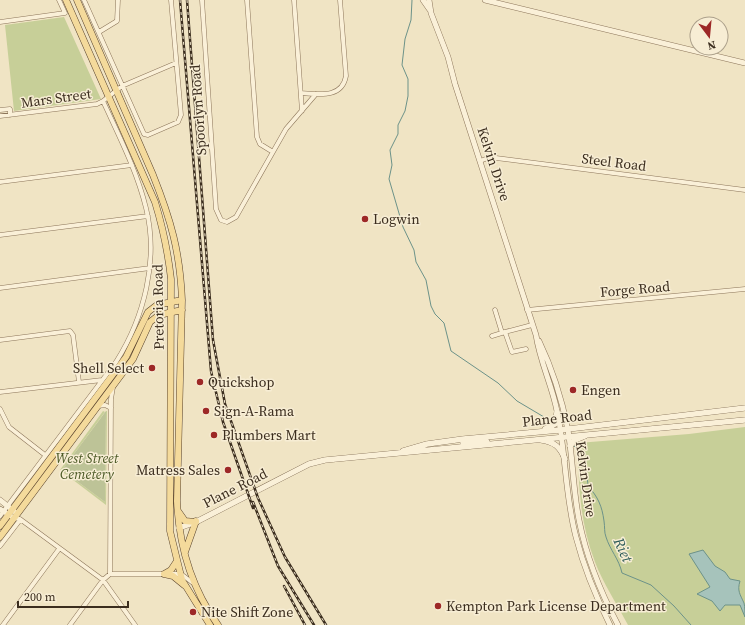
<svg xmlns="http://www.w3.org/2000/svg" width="745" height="625" font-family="'Source Serif 4',serif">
<rect width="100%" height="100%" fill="#f0e4c4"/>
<path fill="#c7cf98" d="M64 17 101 99 14 111 5 25Z
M103 411 105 412 62 470 105 502 106 411H107L106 505 60 470Z
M745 427V625H628C617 604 603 583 595 562 580 523 578 484 578 443L689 434Z"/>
<path fill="#bdc397" d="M106 411 105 502 62 470Z"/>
<path fill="#a6c3bb" stroke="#6c9289" d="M703 550 715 566 725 572 730 579 740 581C737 591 740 594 744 603 745 607 745 613 745 617L740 605H725L720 611 712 601 697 594 710 587 689 554Z"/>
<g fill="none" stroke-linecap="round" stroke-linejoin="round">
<path stroke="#6c9289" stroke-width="1" d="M412 0 411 20 405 39 402 65 408 79V96L405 111 398 125V134L390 150 392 165 389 179 403 227 414 250 416 262 426 280 431 306 435 314 444 323 451 351 498 383 517 401 544 417 550 424
M573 445C588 459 586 467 588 486 598 497 602 506 604 521 605 527 604 532 606 537 610 550 619 559 622 573L651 585 674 606 691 625"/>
<g stroke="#8c755a" stroke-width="5">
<path id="minor" d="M84 0 144 134 148 135 178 122 181 115 171 0
M202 0 216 209 221 220 227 222 236 217 286 129 316 94
M247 0 257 137 260 144 273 152
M294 0 302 111
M0 22 65 13 59 0
M99 32 117 21 118 0
M301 93C318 94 342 99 346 76L340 0
M0 110 10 109V115
M0 116 97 104 103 101 122 86 176 63
M480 161 488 158H496L745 190
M0 182 132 165
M0 235 148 216
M0 288 150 268
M495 310 502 333
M527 310 745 289
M492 336 505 332
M0 340 70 331 73 335 79 382
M526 349 512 352 505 332 532 325
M0 392 102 380
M98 406 105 405 111 408
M0 409 9 427 45 455
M0 516 116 362C144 318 159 260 146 208 137 171 119 136 103 101
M14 518 20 519 103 580 135 625
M0 546 20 520
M110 574 111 399 113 387
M3 625 59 549
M70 625 103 580 110 574H181L193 583"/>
</g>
<g stroke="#8c755a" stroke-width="6">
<path id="tertiary" d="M423 0 430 10
M429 0 431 13 448 57 455 84 536 335C540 362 552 385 557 411 566 453 565 496 576 537 584 568 596 597 610 625
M485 0 745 63
M539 341C552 368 562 400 568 430 573 460 573 490 579 520 586 556 601 593 618 625
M0 500 15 512
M0 509 11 516"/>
</g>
<g stroke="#6d563d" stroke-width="6">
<path id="secondary" d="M545 429 555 424 557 412
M541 440C555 442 560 447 565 459
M463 443 487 442
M570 446 575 440 585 436
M403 451 427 444 463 439 560 430 745 408
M179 528 196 522 309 464 325 460 745 420"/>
</g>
<g stroke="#59432e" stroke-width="7">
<path id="primary" d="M66 0 155 202C163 228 168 253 171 279L170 531 182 580 210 625
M77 0 153 175C171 220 180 252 182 300L177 501C179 546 192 589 218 625
M178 511 185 521 196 522
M0 526 126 357 148 312 157 305 182 300
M0 537 133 359 150 322 159 315 182 310
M185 552 196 521
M164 574 173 576 184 585
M164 574 171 570 177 561"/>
</g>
<use href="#minor" stroke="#faf0d8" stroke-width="4"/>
<use href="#tertiary" stroke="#faf0d8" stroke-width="5"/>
<use href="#secondary" stroke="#faf0d8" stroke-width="5.5"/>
<use href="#primary" stroke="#f4da9b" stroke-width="6"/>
<g stroke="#3b2d1e" stroke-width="2.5">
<path id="rail" d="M180 0 211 371 223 422 253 508
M187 0 213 340 225 404 258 498 285 557 326 625
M253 502 278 566 314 625
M284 586 305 625"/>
</g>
<use href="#rail" stroke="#f7edd4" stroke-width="1" stroke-dasharray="3" stroke-linecap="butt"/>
</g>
<g fill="#9d2827" stroke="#f7edd4" stroke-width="1.5">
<circle cx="365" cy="219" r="4"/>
<circle cx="152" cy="368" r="4"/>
<circle cx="200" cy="382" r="4"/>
<circle cx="573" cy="390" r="4"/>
<circle cx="206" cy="411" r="4"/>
<circle cx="214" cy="435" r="4"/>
<circle cx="228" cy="470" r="4"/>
<circle cx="438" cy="606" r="4"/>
<circle cx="193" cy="612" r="4"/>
</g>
<g text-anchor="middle" stroke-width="3" stroke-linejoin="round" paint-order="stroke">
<g font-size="14" fill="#3b2d1e" stroke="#f7edd4">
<text transform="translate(56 98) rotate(-8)" y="5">Mars Street</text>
<text transform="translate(198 110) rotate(-94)" y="5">Spoorlyn Road</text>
<text transform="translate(614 162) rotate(7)" y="5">Steel Road</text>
<text transform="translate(494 164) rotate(72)" y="5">Kelvin Drive</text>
<text transform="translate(635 289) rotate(-5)" y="5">Forge Road</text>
<text transform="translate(158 307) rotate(-91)" y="5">Pretoria Road</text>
<text transform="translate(557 418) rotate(-6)" y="5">Plane Road</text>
<text transform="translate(586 479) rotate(82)" y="5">Kelvin Drive</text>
<text transform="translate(235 488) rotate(-27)" y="5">Plane Road</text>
</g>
<g font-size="14" fill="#3b2d1e" stroke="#f7edd4" text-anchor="start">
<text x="373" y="224">Logwin</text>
<text x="144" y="373" text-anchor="end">Shell Select</text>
<text x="208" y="387">Quickshop</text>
<text x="581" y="395">Engen</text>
<text x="214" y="416">Sign-A-Rama</text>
<text x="222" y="440">Plumbers Mart</text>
<text x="220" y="475" text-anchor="end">Matress Sales</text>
<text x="446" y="611">Kempton Park License Department</text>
<text x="201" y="617">Nite Shift Zone</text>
</g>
<g font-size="14" font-style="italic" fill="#4a5824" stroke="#f7edd4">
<text x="87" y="463">West Street<tspan x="87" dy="16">Cemetery</tspan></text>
</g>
<g font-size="15" font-style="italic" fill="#2d5b59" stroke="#f7edd4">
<text transform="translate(623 550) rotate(65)" y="5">Riet</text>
</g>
</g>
<g transform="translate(709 36) rotate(164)"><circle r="19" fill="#f7edd4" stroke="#aca08b"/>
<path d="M0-3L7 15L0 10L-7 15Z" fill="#9d2827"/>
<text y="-6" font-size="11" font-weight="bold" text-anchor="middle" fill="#3b2d1e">N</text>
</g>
<path d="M18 601v6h110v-6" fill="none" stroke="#3b2d1e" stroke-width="2"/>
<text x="24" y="601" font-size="12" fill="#3b2d1e" stroke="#f7edd4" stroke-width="3" paint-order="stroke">200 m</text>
</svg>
